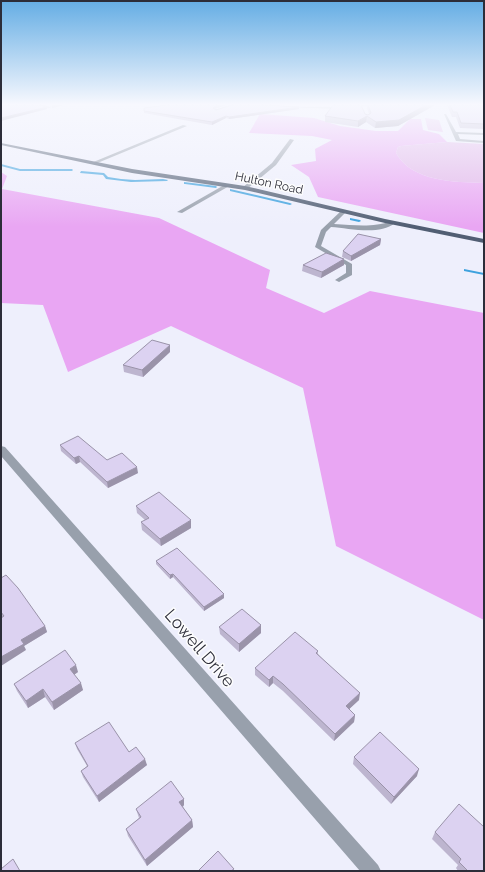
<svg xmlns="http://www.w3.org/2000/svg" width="485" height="872" font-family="Raleway,sans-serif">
<rect width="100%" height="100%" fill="#eeeffc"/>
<path fill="#e2b5e9" d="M425 118 439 120 443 132 428 130Z
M447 142 484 144V183C455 182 412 182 396 153L398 147 401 146Z"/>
<path fill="#e9a6f3" d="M260 114 314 118 340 126 376 131H398L410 119H421L423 130 439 134 447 142 401 146 398 147 396 153C412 182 455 182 484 183V233L318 197 309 177 291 165 316 161 315 149 332 140 312 136 249 133Z
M1 172 7 176 2 189 159 218 270 270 266 288 324 313 370 291 484 313V620L336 546 303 388 171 326 68 372 43 305 1 303Z"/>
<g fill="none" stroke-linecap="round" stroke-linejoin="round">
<path fill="#3ea2de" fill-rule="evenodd" d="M1 164 20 169H72L73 170 72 171H20L1 166Z
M81 171 104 173 108 177 121 179 135 180 163 179 168 180 167 181 131 182 106 179 103 175 80 173Z
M184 182 216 186 217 187 216 188 185 184H184Z
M230 189 290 203 292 204 290 205 230 191Z
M350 218 360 220 361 221 359 222 350 220Z
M464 269 484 273V275L464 271Z"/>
<path fill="#98a0ac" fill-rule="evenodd" d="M38 105H44L51 107 49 108Z
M230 105H235L216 111 214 110Z
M362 105H372L340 109 283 107H340Z
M444 114H446L456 132 484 133V135L458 134 460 139 484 141V143L456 141Z
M183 125 187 126 95 164 91 163Z
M290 139 294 140 276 165 247 189H243V187L272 163Z
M226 184 231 185 182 213 177 212Z
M342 210 347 211 334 224C356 225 371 228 392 221L395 223C379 236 349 228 331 227L326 232 321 246 352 264V275L339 282 335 280 346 273V265L315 247 321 230Z
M1 446 5 447 378 865 381 871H360L1 456Z"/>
<path fill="#515e73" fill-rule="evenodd" d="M1 143 132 169 245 186 385 219 484 239V243L385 223 245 190 132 173 1 145Z"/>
</g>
<path fill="#bdb5cf" d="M167 105H226L214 109 216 110 299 109 229 119 226 118 212 125 144 113V108Z
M367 105H435L398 126 375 128 366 122 358 127 325 122V116L365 114 368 115 369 114 367 108Z
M447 105H484V129L460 128 456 117H452Z
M381 239 380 245 351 261 342 257 343 251Z
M344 259V265L321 278 302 271 303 265Z
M170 352 143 377 124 372 123 365Z
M60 445 107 460 138 473 108 488 80 462 76 464 61 451Z
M136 506 191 528 161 546 142 530 141 522 145 520 137 513Z
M156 561 224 598 204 611 173 577 170 579 156 564Z
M1 578 45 626 47 632 24 646 26 650 1 616Z
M261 625V633L239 652 220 634 219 627Z
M318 651V654L359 700 349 709 355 715 354 722 334 741 283 691 273 683 269 687 255 675V668Z
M78 672 74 675 83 690 54 710 45 697 28 708 17 691 14 684Z
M75 743 129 752 147 765 99 802 83 777 81 771 87 766 77 749Z
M354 757 417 776 391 804 353 764Z
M184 799V805L183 807 192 820 193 827 147 866 128 836 126 829 139 818 136 809Z
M435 832 484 871H458L456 868 458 865 432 839Z"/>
<path fill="#9a93a9" d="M52 105H64L52 108Z
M220 105H226L214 109 213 110V108L214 107Z
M426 105H435L398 126 375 128 376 122Z
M47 107V109L1 121V118Z
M299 107V109L229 119V117Z
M226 116V118L212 125V122Z
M367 116 366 122 358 127V121Z
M381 239 380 245 351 261V256Z
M344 259V265L321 278 322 272Z
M170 345V352L143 377 142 370Z
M79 456 80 462 76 464 74 458Z
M137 467 138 473 108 488 107 482Z
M191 520V528L161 546 160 539Z
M173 574V577L170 579V575Z
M224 594V598L204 611V607Z
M261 625V633L239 652V644Z
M45 626 47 632 24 646 26 650 1 666V657L21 640Z
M76 665 78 672 72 676 70 669Z
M273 676V683L269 687V680Z
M81 683 83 690 54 710 52 702Z
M43 689 45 697 28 708 26 701Z
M360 693 359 700 345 713 346 706Z
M355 715 354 722 334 741 335 734Z
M145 759 147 765 99 802 97 796Z
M419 769 417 776 391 804 394 797Z
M184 799V805L180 809 179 802Z
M192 820 193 827 147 866 145 860Z"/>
<path fill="#dcd2f1" stroke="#9a93a9" d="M1 105H39L47 107 1 118Z
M167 105H220L214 107 213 108 216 110 232 105H265L299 107 229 117 226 116 212 122 144 111V108Z
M333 105H361L365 114 368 115 371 113 368 105H426L399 120 376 122 367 116 358 121 325 116Z
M450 105H484V124L461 123 457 112H453Z
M358 234 381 239 351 256 343 251Z
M326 253 344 259 322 272 303 265Z
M152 340 170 345 142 370 123 365Z
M78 436 107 460 122 453 137 467 107 482 79 456 74 458 60 445Z
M159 492 191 520 160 539 141 522 149 518 136 506Z
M177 548 224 594 204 607 173 574 170 575 156 561Z
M6 575 18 588 45 626 21 640 24 644 1 657V618L4 616 1 612V578Z
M242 609 261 625 239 644 219 627Z
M295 632 318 651 316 653 360 693 346 706 355 715 335 734 283 684 273 676 269 680 255 668Z
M65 650 76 665 70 669 81 683 52 702 43 689 26 701 14 684Z
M109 722 129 752 136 747 145 759 97 796 81 771 88 766 75 743Z
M380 732 419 769 394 797 354 757Z
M171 781 184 799 179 802 192 820 145 860 126 829 141 817 136 809Z
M459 804 484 827V871H468L459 862 461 859 435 832Z
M218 851 234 869 231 871H198Z
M13 859 20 871H1V869Z"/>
<linearGradient id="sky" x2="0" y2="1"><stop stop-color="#64ade4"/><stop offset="0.46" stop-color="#f7f8fe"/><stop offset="1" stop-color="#f7f8fe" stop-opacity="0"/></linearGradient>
<rect width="485" height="227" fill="url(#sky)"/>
<g text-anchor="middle" stroke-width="3" stroke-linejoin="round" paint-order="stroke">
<g font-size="12" fill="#2c2d39" stroke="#fdfdfd">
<text transform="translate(269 183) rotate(12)" y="4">Hulton Road</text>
</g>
<g font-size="17" fill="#2c2d39" stroke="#fdfdfd">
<text transform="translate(200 648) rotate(49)" y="6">Lowell Drive</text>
</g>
</g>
<rect width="485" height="872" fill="none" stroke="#2c2d39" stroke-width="4"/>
</svg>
